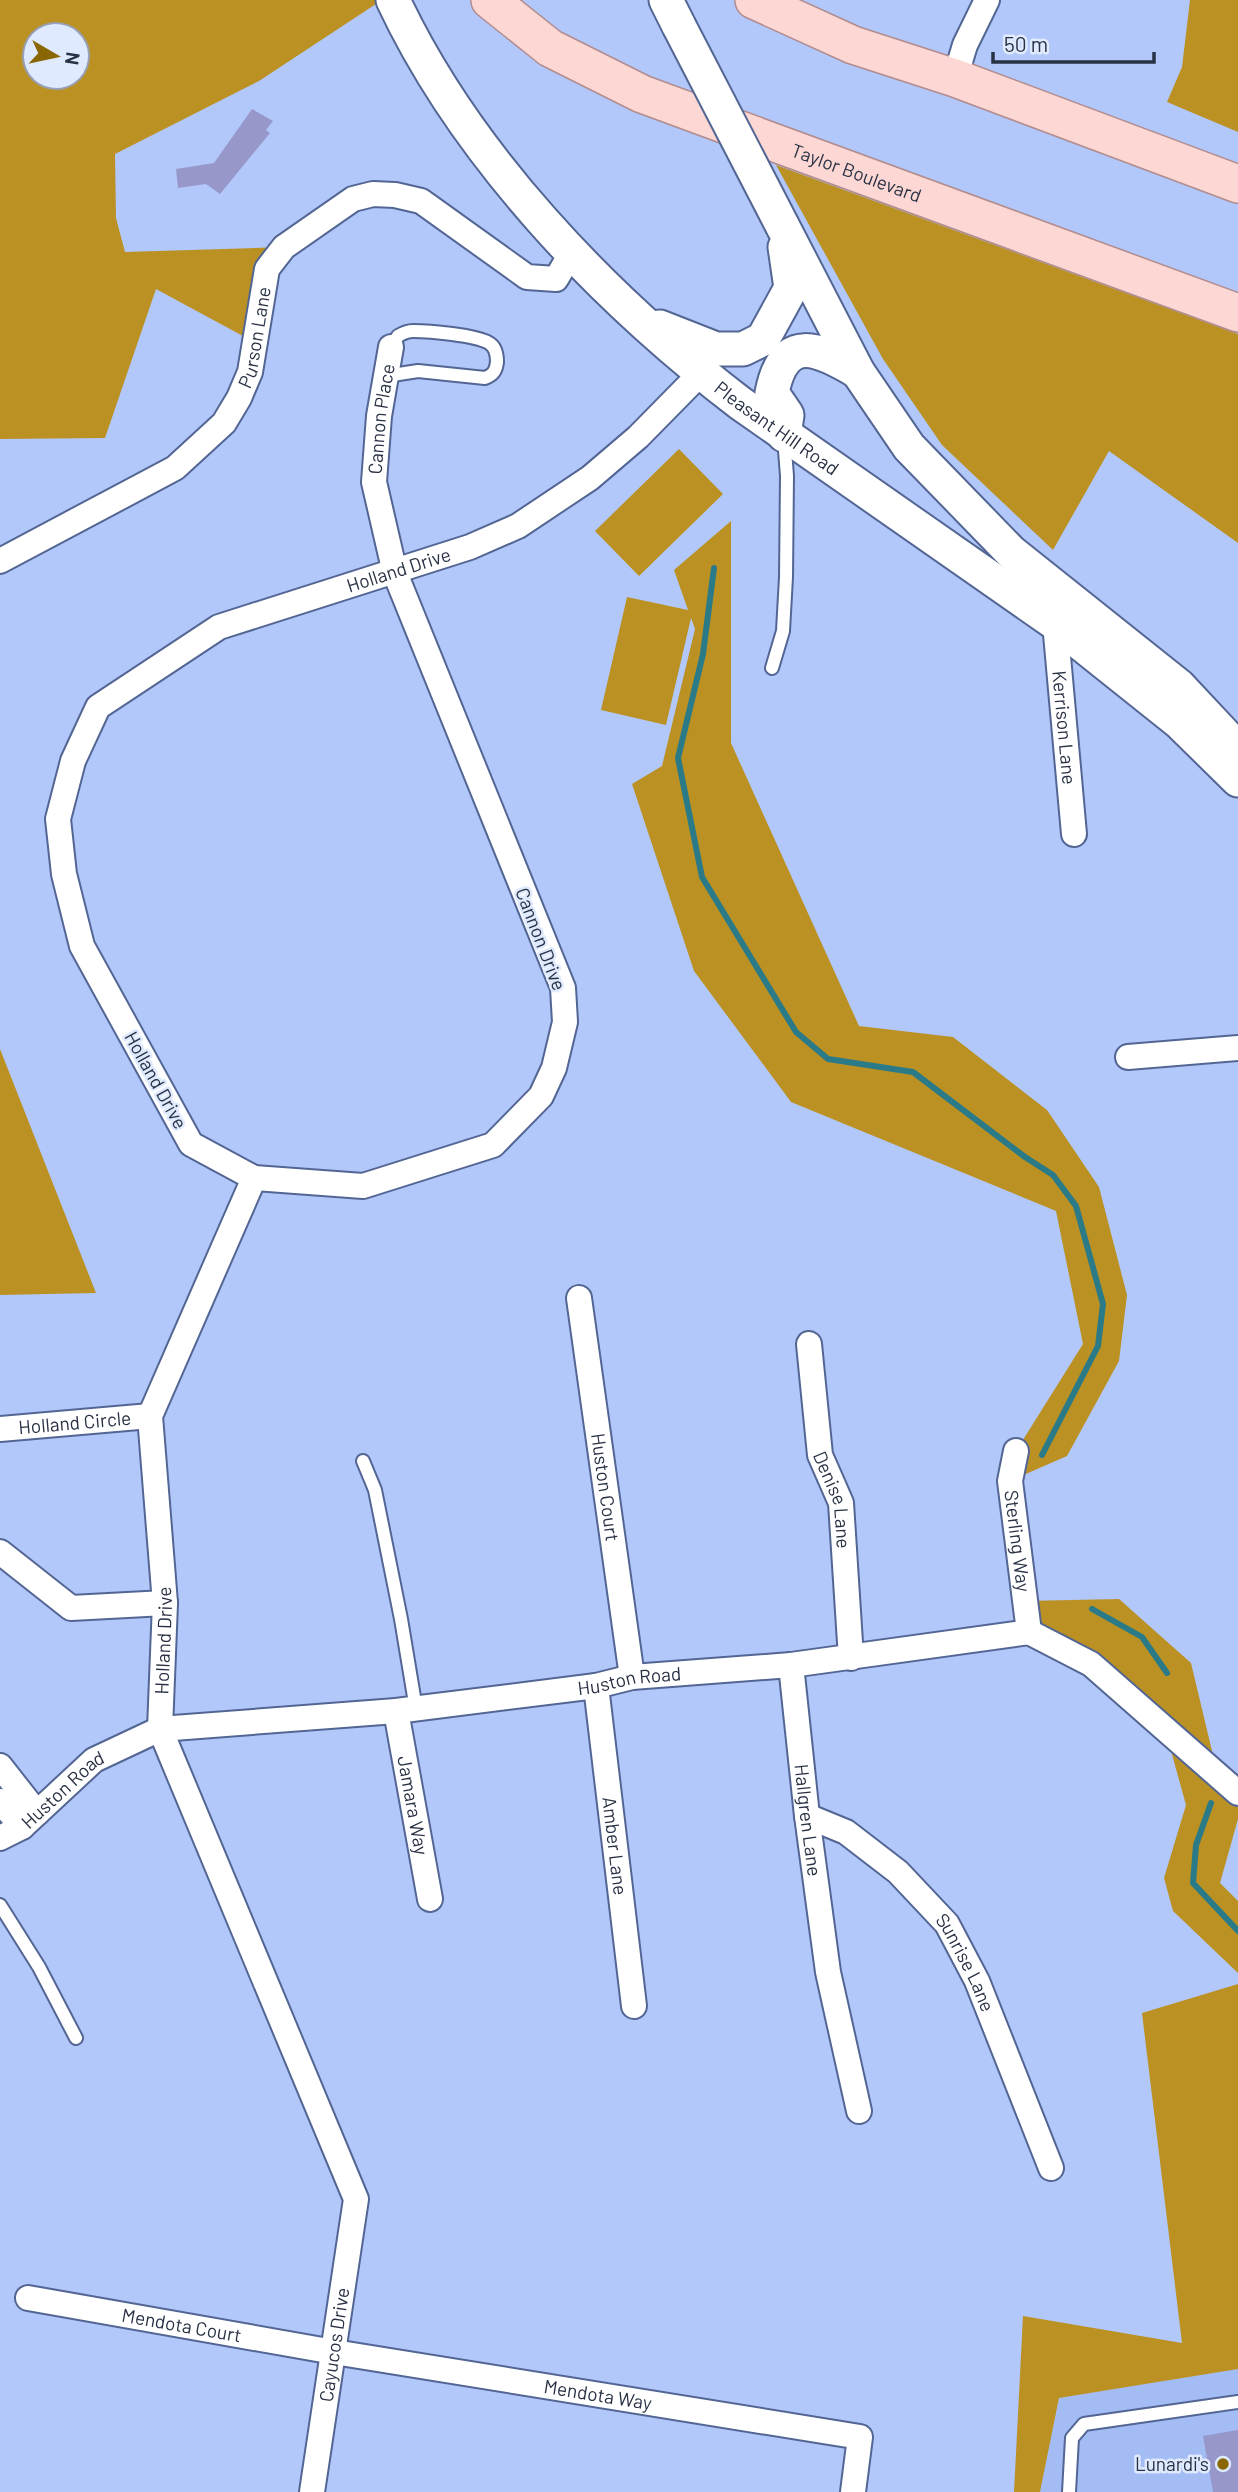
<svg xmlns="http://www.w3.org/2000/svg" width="1238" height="2492" font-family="Barlow,sans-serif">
<rect width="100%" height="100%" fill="#b2c8fa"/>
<path fill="#a3bcf4" d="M1238 2369V2492H1040L1059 2398Z"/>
<path fill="#bb9123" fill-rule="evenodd" d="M0 0H382L259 81 115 154 116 218 125 252 284 247 254 342 156 289 105 438 0 439ZM35 35H77V77H35Z
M1190 0H1238V132L1167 102 1182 67Z
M776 165 1238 334V543L1109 451 1053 550 942 445 883 359Z
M679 449 723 494 639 576 595 531Z
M731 521V743L859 1026 953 1037 1047 1110 1099 1187 1127 1295 1119 1361 1067 1456 1010 1481 1016 1451 1083 1344 1056 1211 791 1102 694 971 632 784 662 766 695 629 691 618 666 725 601 710 627 597 688 610 674 570Z
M0 1049 96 1293 0 1295Z
M1119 1599 1191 1663 1218 1776 1238 1793V1819L1220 1883 1238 1901V1973L1173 1911 1164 1878 1186 1805 1165 1729 1029 1632 1024 1601Z
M1238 1984V2369L1059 2398 1040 2492H1014L1023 2316 1182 2343 1142 2013Z"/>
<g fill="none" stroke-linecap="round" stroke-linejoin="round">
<path stroke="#2a7a88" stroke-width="6" d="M714 568 703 654 678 758 702 877 796 1032 828 1059 913 1072 1025 1157 1053 1175 1076 1206 1103 1304 1098 1346 1042 1455
M1092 1609 1142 1637 1167 1673
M1211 1803 1196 1845 1193 1883 1238 1931"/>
</g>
<path fill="#9897ca" d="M252 109 273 121 266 130 270 133 220 194 206 184 178 188 176 169 214 163Z
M1238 2430V2492H1213L1203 2436Z"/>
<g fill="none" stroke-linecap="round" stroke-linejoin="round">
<g stroke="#536693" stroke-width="16">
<path id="lane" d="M386 376 418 371 485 378C493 375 496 371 497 362 497 355 496 347 489 343 476 335 429 331 413 331 407 331 403 333 398 336L391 347
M772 668 783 631 786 577 787 476 784 438
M363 1461 375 1490 401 1619 416 1709
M0 1905 39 1967 76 2038
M1069 2492 1072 2438 1084 2424 1238 2402"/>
</g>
<g stroke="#536693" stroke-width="28">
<g id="street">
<path d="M955 78 965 45 987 0"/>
<path id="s1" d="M0 561 175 468 224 423 239 398 250 372 267 269 284 247 353 199 373 194 395 195 421 201 527 277 556 279 572 252"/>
<path id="s2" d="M1055 623 1074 834"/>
<path d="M1128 1057 1238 1048"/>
<path id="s3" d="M254 1178 363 1186 493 1145 541 1096 554 1068 565 1022 563 988 395 573 374 482 379 416 391 347"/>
<path id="s4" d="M579 1298 632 1677"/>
<path id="s5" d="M809 1344 820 1455 841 1503 851 1658"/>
<path id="s6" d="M0 1429 150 1416"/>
<path id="s7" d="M1016 1451 1010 1481 1029 1632"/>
<path d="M0 1552 71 1608 165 1603"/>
<path id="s8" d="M791 1665 807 1816 828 1972 859 2111"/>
<path id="s9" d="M596 1686 634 2006"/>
<path id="s10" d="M396 1711 430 1899"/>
<path d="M0 1766 37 1813"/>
<path d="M0 1801 22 1827"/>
<path id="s11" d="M807 1816 846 1832 898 1872 947 1924 977 1981 1051 2168"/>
<path id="s12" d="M0 1838 22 1827 94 1760 160 1729 396 1711 596 1686 632 1677 791 1665 1029 1632 1091 1664 1238 1793"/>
<path id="s13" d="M28 2298 334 2352 860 2437 853 2492"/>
<path id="s14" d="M312 2492 356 2199 160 1729 165 1603 150 1416 254 1178 191 1144 82 946 64 874 58 819 73 761 98 707 219 627 470 547 518 526 590 478 638 437 701 373"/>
</g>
</g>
<g stroke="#536693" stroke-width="37">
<g id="secondary">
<path id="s15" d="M393 0C466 156 604 299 740 403L1055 623 1179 722 1238 780"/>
<path d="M666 0 679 26"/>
<path d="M782 225 858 372 909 447 1011 552 1179 686 1238 749"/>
<path d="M660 327 716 349H743L763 339 791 288 785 247"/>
<path d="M784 435 787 415 772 393C784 332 818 348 858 372"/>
</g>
</g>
<g stroke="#b18c8e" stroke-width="40">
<g id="primary">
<path id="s16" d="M490 0 550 48 642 94 1238 313"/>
<path d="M754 0 853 45 955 78 1238 184"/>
</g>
</g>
<use href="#lane" stroke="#fff" stroke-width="12"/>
<use href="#street" stroke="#fff" stroke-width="24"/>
<use href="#secondary" stroke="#fff" stroke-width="33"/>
<use href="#primary" stroke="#fcd7d3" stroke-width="37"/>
<g stroke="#536693" stroke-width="37" stroke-linecap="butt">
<path id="secondary-bridge" d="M679 26 782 225"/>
</g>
<use href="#secondary-bridge" stroke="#fff" stroke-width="33"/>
</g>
<circle fill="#896705" stroke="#e0eafe" stroke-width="2.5" cx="1223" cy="2464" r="7"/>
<g text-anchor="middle" stroke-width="5" stroke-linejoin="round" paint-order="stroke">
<g font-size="19" fill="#293245" stroke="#e0eafe">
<text dy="7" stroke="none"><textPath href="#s16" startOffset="408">Taylor Boulevard</textPath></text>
<text dy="7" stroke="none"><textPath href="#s1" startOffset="357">Purson Lane</textPath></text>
<text dy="7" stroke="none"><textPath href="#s3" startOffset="1031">Cannon Place</textPath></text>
<text dy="7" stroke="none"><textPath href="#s15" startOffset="581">Pleasant Hill Road</textPath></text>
<text dy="7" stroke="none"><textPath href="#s14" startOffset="2259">Holland Drive</textPath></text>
<text dy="7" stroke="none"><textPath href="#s2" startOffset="105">Kerrison Lane</textPath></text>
<text transform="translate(541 939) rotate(69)" y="7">Cannon Drive</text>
<text transform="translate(156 1080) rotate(61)" y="7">Holland Drive</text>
<text dy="7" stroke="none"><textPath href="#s6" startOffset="75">Holland Circle</textPath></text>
<text dy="7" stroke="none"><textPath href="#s4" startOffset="191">Huston Court</textPath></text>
<text dy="7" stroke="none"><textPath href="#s5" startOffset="159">Denise Lane</textPath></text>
<text dy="7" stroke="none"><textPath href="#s7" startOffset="91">Sterling Way</textPath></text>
<text dy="7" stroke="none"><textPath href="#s14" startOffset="894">Holland Drive</textPath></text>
<text dy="7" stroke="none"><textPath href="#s12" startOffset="668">Huston Road</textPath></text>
<text dy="7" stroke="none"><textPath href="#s12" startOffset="80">Huston Road</textPath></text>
<text dy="7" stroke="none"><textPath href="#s10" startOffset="96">Jamara Way</textPath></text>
<text dy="7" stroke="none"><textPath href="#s8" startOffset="156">Hallgren Lane</textPath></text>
<text dy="7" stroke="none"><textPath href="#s9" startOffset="161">Amber Lane</textPath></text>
<text dy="7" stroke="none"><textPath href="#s11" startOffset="222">Sunrise Lane</textPath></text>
<text dy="7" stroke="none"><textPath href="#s13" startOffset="156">Mendota Court</textPath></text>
<text dy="7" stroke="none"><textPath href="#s14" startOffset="149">Cayucos Drive</textPath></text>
<text dy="7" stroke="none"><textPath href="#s13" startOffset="578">Mendota Way</textPath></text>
</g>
<g font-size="19" fill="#293245" stroke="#e0eafe" text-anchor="end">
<text x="1209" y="2471">Lunardi's</text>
</g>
</g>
<g transform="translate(56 56) rotate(99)"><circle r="33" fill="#e0eafe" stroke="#97a0b4" stroke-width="2"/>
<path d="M0-5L12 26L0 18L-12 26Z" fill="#896705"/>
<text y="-10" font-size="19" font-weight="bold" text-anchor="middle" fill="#293245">N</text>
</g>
<path d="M993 52v10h161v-10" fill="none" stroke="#293245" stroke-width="3.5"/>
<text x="1004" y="52" font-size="21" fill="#293245" stroke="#e0eafe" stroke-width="5" paint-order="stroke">50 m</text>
</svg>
